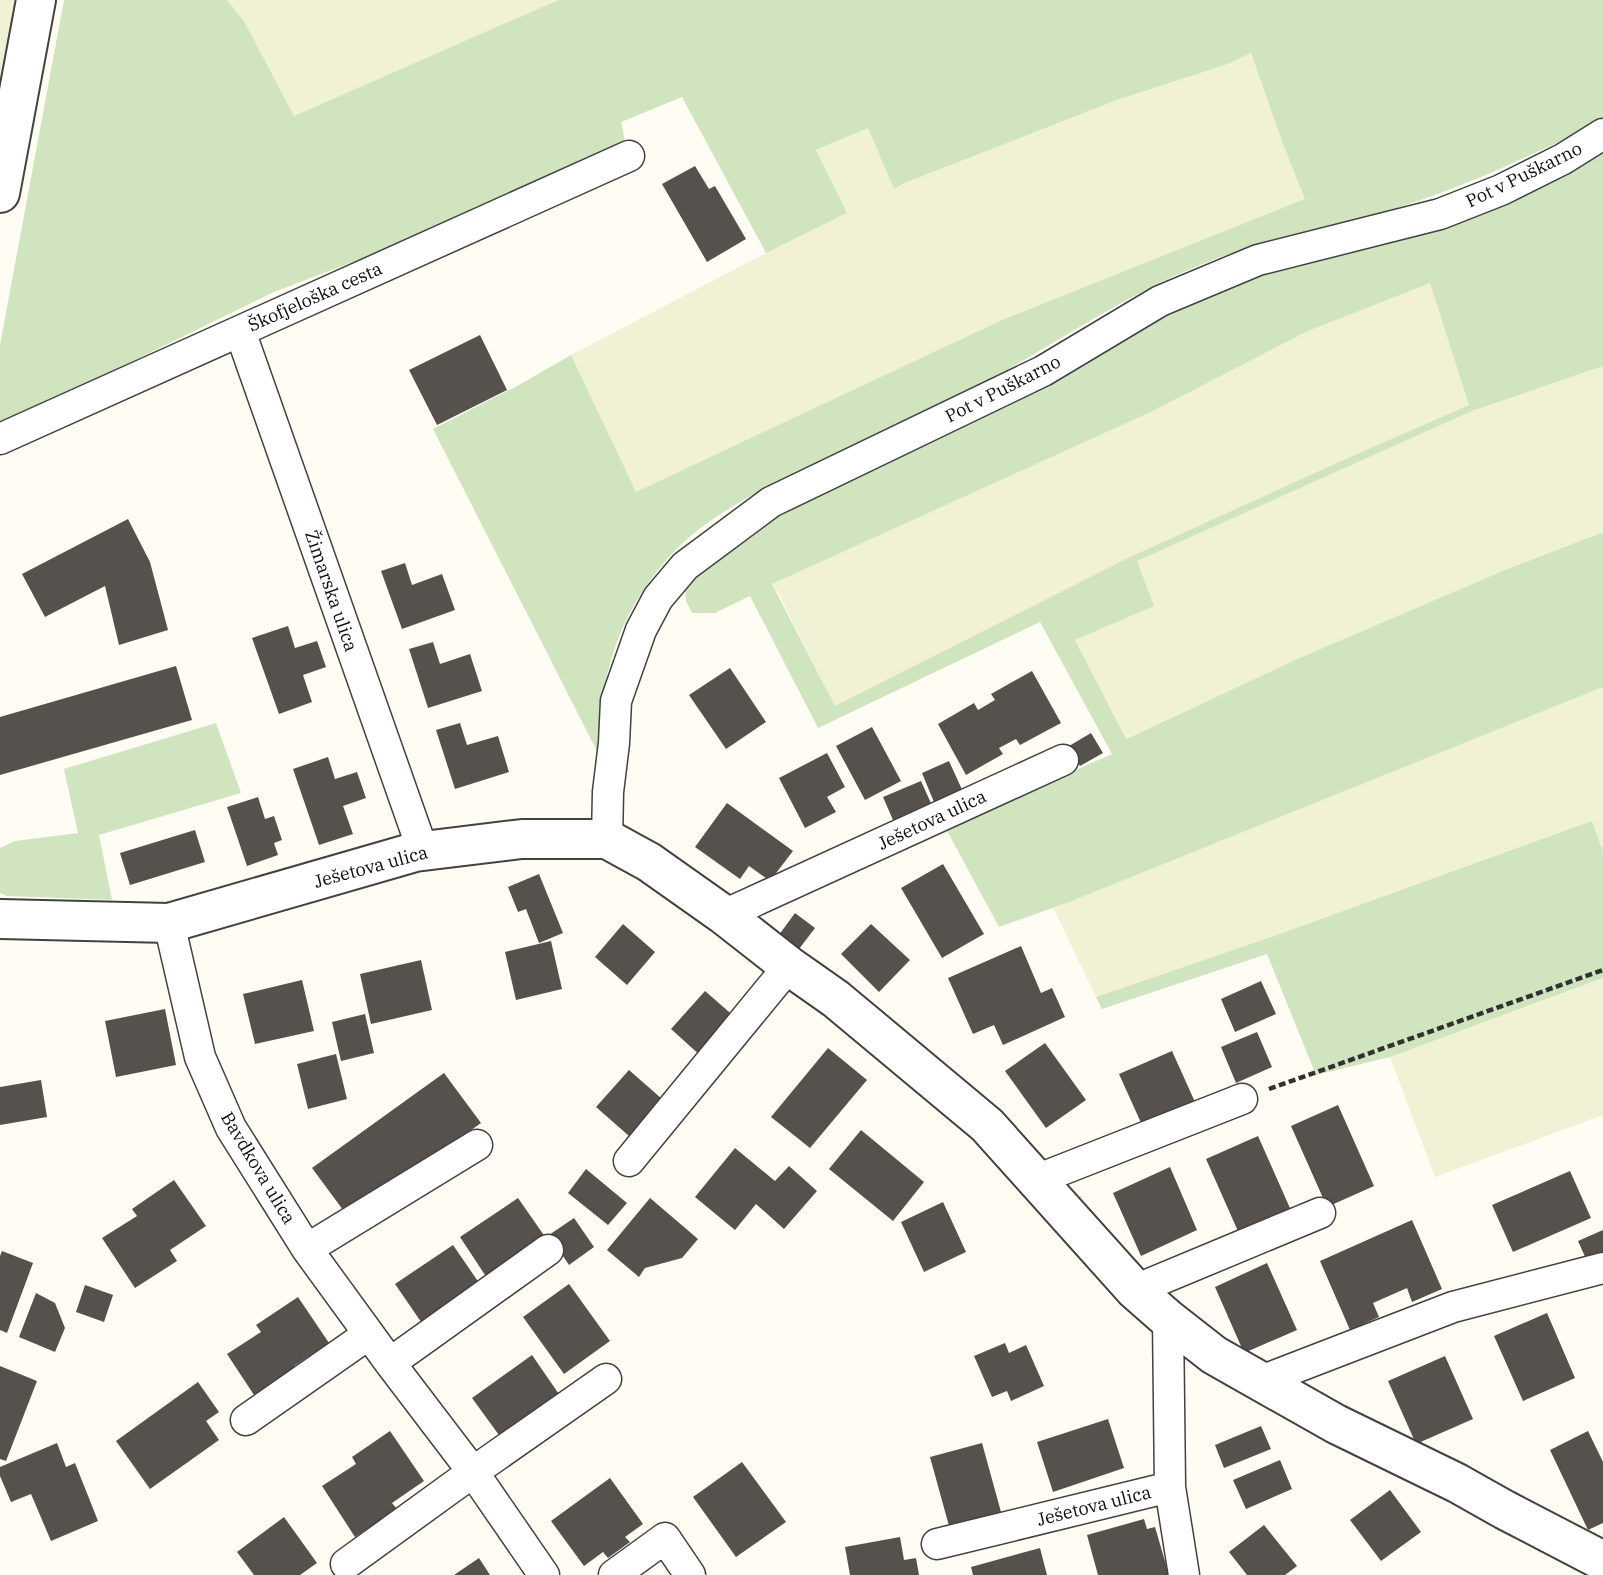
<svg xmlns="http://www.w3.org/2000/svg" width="1603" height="1575" font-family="'IBM Plex Serif',serif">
<rect width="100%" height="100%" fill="#fefcf3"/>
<path fill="#f1f1d5" d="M0 0H17L0 88Z
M227 0H558L294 116 244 21Z
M1251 53 1283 144 1306 199 1002 320 635 493 571 355 766 253 847 213 816 150 868 128 895 189 907 182 1117 100 1228 64Z
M1430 282 1470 405 1341 461 1130 557 835 707 780 596 772 584 1153 411 1308 331Z
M1603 366V532L1505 570 1297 659 1125 739 1075 640 1154 606 1136 561 1472 411Z
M1603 687V852L1592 821 1271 937 1096 997 1053 907Z
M1603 978V1115L1435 1177 1390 1057Z"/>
<path fill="#d0e5bf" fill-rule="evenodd" d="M64 0H227L244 21 294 116 558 0H1603V117C1581 133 1555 144 1530 155 1473 182 1414 204 1353 221 1318 230 1283 236 1249 247 1211 260 1173 275 1138 294 1075 327 1016 368 952 400 893 429 833 453 775 483 736 503 696 526 667 559 615 619 599 680 600 757L433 429 519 385 571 355 636 492 1002 320 1305 199 1283 144 1251 53 1228 64 1117 100 907 182 894 189 868 128 816 150 847 213 766 253 682 97 621 122 625 141 426 234 274 292 98 378 0 423V345Z
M1603 149V366L1472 411 1137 561 1154 606 1075 640 1126 739 1297 659 1505 570 1603 532V687L1069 902 999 927 945 827 1112 754 1040 622 818 728 750 596 715 613H692L686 601 685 587 734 544 776 517 1004 405 1183 303ZM1430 283 1469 405 1341 461 1130 557 835 706 772 584 1153 411 1308 331Z
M216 723 241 793 99 835 112 900 7 896 0 893V848L15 841 78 833 64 769Z
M1592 821 1603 852V978L1390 1057 1316 1075 1267 954 1102 1009 1096 997 1271 937Z"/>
<path fill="#57514d" d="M695 166 709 189 715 186 746 239 707 262 662 184Z
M480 335 507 390 437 425 409 370Z
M128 519 150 562 168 630 119 645 105 586 45 617 22 574Z
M405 563 412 585 442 574 455 610 402 629 381 571Z
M288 626 295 648 317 641 326 667 303 675 312 702 279 714 252 638Z
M433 642 440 664 470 654 482 691 428 708 409 649Z
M176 666 192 720 0 775V717Z
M730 668 766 722 726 749 689 695Z
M1032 671 1061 723 1020 745 1016 739 999 748 1003 754 966 775 938 724 974 703 978 710 995 700 991 694Z
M460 723 467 745 498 736 509 772 455 789 436 730Z
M872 727 901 781 865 800 836 746Z
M1091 733 1103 753 1080 766 1069 746Z
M827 753 845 787 827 797 836 812 805 828 779 778Z
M328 757 335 779 357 772 366 798 343 806 353 834 319 845 293 769Z
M949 761 964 794 936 807 922 773Z
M921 781 934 810 896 827 883 797Z
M258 797 265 819 274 816 282 840 274 843 278 855 247 866 227 807Z
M727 803 793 851 770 881 749 866 740 879 695 847Z
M195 830 205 862 130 885 120 853Z
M943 864 984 934 942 958 901 888Z
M539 874 563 933 539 943 526 909 518 912 508 887Z
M795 913 815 928 796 953 776 939Z
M623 924 655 952 627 985 595 957Z
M871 924 910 960 879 992 841 954Z
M551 941 562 989 516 1000 505 952Z
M1021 946 1041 993 1052 988 1065 1017 1003 1045 994 1025 973 1034 948 978Z
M421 960 432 1010 371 1024 360 974Z
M302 980 314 1031 255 1044 243 994Z
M1261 981 1276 1014 1235 1032 1221 999Z
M705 991 736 1018 702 1057 671 1029Z
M165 1009 176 1065 116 1077 105 1021Z
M365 1014 374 1053 341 1061 332 1022Z
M1257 1032 1272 1067 1236 1083 1221 1047Z
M1045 1043 1086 1100 1046 1128 1005 1071Z
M828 1048 867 1080 810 1148 771 1117Z
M1172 1051 1195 1102 1142 1125 1119 1074Z
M336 1054 347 1099 308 1109 297 1064Z
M629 1070 662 1099 629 1136 596 1107Z
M444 1073 481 1123 349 1218 312 1168Z
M41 1080 47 1117 0 1125V1087Z
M1338 1105 1374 1186 1327 1207 1291 1126Z
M861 1130 924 1182 893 1221 829 1169Z
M1258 1136 1293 1215 1241 1238 1206 1159Z
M735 1148 775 1181 789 1166 817 1191 784 1229 756 1204 735 1230 695 1197Z
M1170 1167 1197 1230 1141 1256 1113 1193Z
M586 1169 627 1203 608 1225 568 1193Z
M1570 1171 1591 1218 1513 1252 1492 1205Z
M174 1180 206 1226 170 1250 177 1261 135 1288 102 1238 137 1216 132 1209Z
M518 1198 550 1244 491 1284 460 1237Z
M650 1198 698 1239 682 1258 645 1268 639 1277 607 1250Z
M943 1202 966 1252 924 1272 901 1222Z
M574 1218 594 1247 569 1265 549 1235Z
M1412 1220 1442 1289 1412 1302 1407 1288 1373 1303 1379 1317 1350 1330 1320 1261Z
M1603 1230V1262L1590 1268 1578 1241Z
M453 1245 486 1293 428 1332 395 1284Z
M2 1251 33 1263 7 1333 0 1330V1256Z
M1267 1263 1297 1330 1244 1353 1215 1287Z
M569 1284 610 1341 564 1374 523 1317Z
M85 1285 113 1295 104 1322 76 1312Z
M36 1293 55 1303 65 1328 55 1352 19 1337Z
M298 1297 329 1343 294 1366 302 1377 260 1404 227 1354 261 1332 256 1325Z
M1547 1313 1575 1378 1523 1401 1494 1336Z
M1005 1343 1009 1353 1026 1345 1044 1386 1011 1401 1007 1391 992 1397 974 1356Z
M532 1355 563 1400 504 1442 472 1398Z
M1445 1356 1473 1419 1416 1444 1388 1381Z
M0 1366 37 1381 6 1461 0 1459Z
M198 1382 219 1412 206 1421 219 1440 150 1489 116 1441Z
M1108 1419 1124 1468 1053 1492 1037 1442Z
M1261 1426 1271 1449 1224 1468 1215 1445Z
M390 1431 424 1481 392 1503 397 1509 355 1537 322 1486 356 1464 352 1457Z
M1588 1431 1603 1462V1523L1588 1530 1550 1450Z
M57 1443 66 1467 75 1463 98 1521 51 1541 31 1494 11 1502 0 1476V1467Z
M982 1443 1001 1512 949 1526 930 1457Z
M1280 1460 1292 1489 1246 1509 1233 1480Z
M742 1462 786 1522 736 1557 693 1497Z
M610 1478 643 1524 625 1537 630 1542 608 1558 603 1552 584 1566 551 1521Z
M1390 1490 1421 1532 1381 1561 1350 1520Z
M284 1517 317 1563 300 1575H254L237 1552Z
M1144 1519 1147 1529 1155 1527 1169 1575H1098L1087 1535Z
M1264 1525 1297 1566 1285 1575H1247L1229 1552Z
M900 1537 904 1560 916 1558 919 1575H850L845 1547Z
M1040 1548 1047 1575H973L971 1567Z
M479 1558 490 1575H454Z"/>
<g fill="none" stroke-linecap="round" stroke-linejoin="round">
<g stroke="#424242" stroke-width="33">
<path id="minor" d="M240 331 423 851
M0 439 629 156
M607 839 608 792 614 743 616 701 641 630 658 598 685 566 771 502 1043 371 1160 301 1258 260 1440 214 1501 190 1563 159 1603 134
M724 915 1063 760
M169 923 200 1057 231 1128 307 1249 390 1363 473 1472 544 1575
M629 1161 789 966
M1036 1180 1242 1099
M307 1249 477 1145
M1135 1290 1320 1213
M390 1363 548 1250
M1261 1381 1453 1307 1603 1268
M246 1420 369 1334
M1170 1487 1184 1575
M937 1544 1170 1487 1168 1319
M346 1564 473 1472 606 1379
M614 1575 665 1538 690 1575"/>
</g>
<g stroke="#424242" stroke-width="42">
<path id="tertiary" d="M0 193 36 0
M0 919 169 923 415 852 522 839H607L649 862 724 915 789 966 836 999 987 1125 1135 1290 1168 1319 1214 1355 1336 1424 1457 1483 1505 1510 1603 1561"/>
</g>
<path stroke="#313131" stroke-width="4.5" stroke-dasharray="7 3.5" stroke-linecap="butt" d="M1269 1089 1603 970"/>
<use href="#minor" stroke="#fff" stroke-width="30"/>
<use href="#tertiary" stroke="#fff" stroke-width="38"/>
</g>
<g text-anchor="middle" stroke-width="7" stroke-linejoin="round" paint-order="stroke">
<g font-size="18" fill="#0f0f0f" stroke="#fff">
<text transform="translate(1524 175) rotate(-26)" y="6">Pot v Puškarno</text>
<text transform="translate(315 297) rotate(-24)" y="6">Škofjeloška cesta</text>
<text transform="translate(1003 389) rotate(-27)" y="6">Pot v Puškarno</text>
<text transform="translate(331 591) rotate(71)" y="6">Žimarska ulica</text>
<text transform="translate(932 820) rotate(-25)" y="6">Ješetova ulica</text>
<text transform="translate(371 867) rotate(-15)" y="6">Ješetova ulica</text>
<text transform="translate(258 1168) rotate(59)" y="6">Bavdkova ulica</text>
<text transform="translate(1094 1506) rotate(-14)" y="6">Ješetova ulica</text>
</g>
</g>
</svg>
